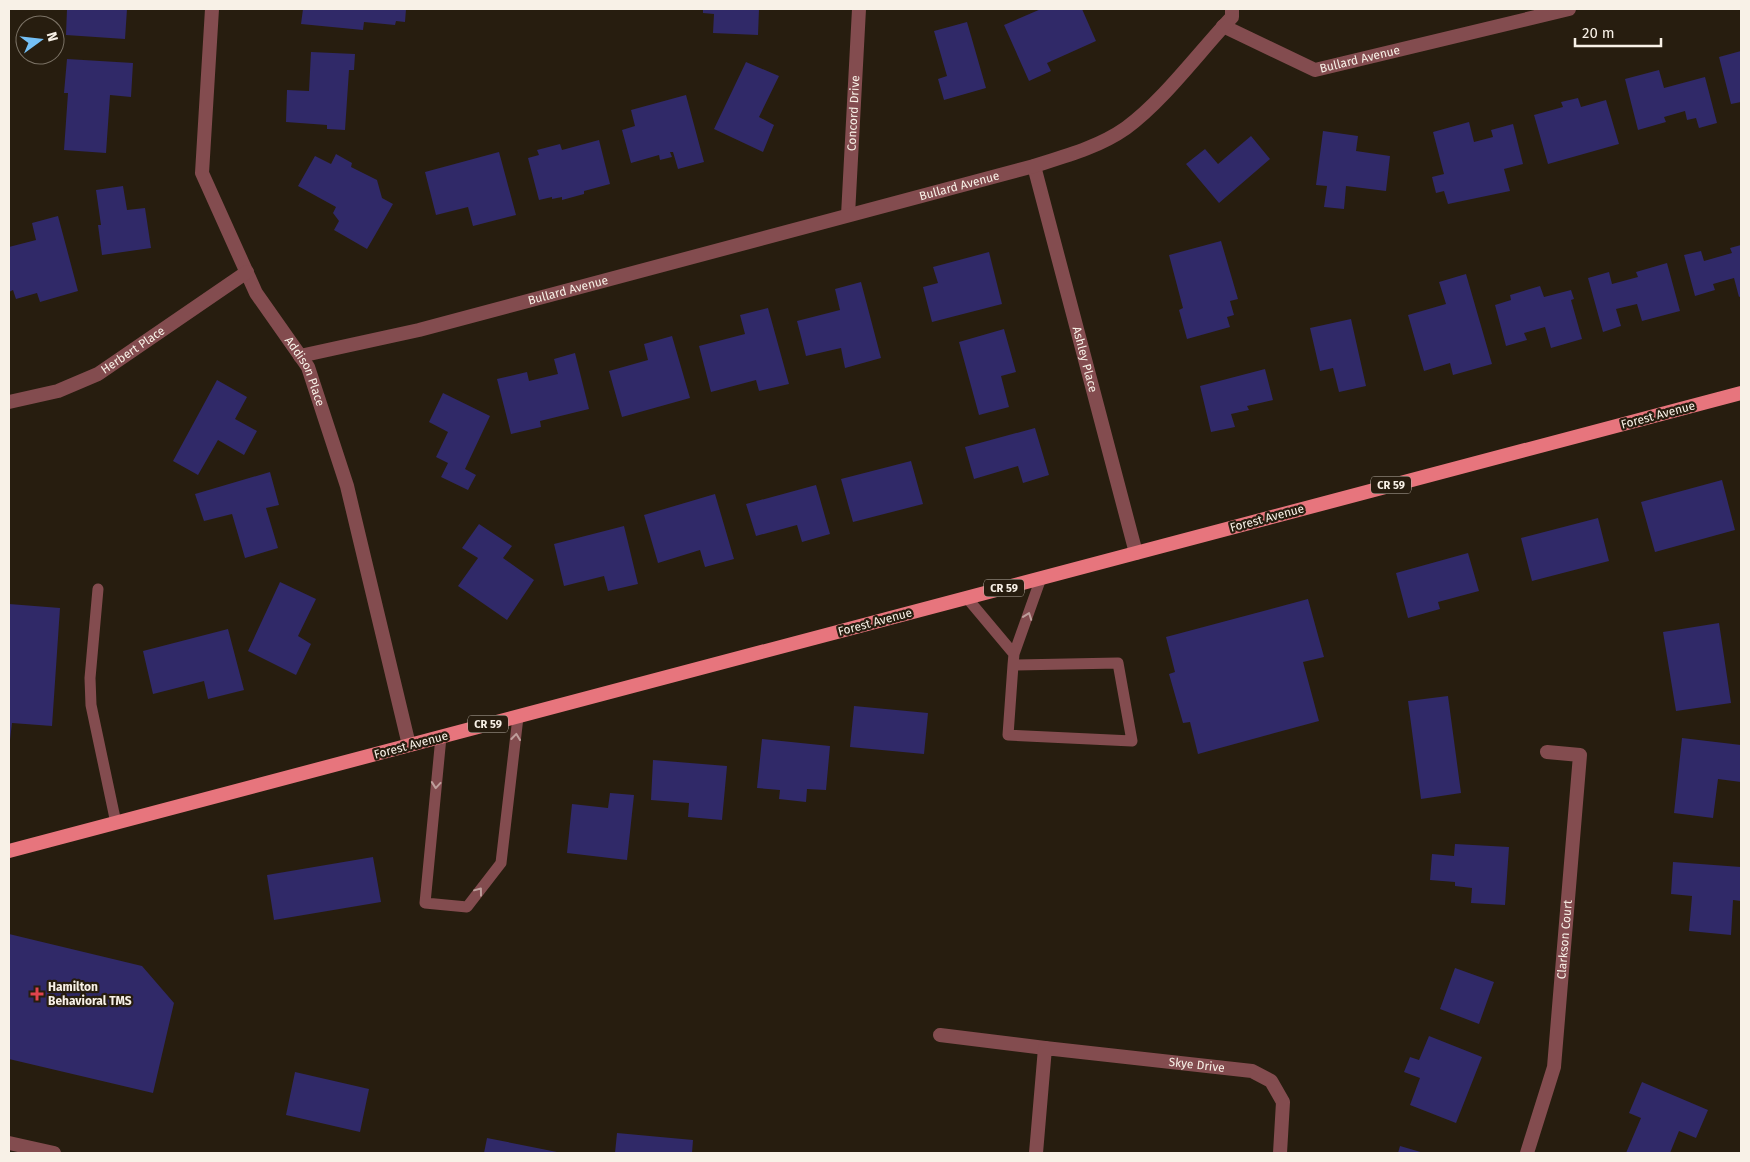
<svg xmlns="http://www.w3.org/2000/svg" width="1750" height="1162" font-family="'Fira Sans',sans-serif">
<rect width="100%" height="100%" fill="#271d0f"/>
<path fill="#302968" d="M67 9H127L125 39 66 35Z
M303 9H406L405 22 396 21 395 25 364 22 363 30 301 24Z
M703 9H759L758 35 713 33 714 14 703 13Z
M1041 9H1082L1096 41 1047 63 1051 71 1029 81 1004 25Z
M967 22 986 88 944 100 938 79 947 76 934 31Z
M1741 51V102L1731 104 1719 57Z
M311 52 355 54 354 70H349L345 130 327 129V125L286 122 287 90 309 91Z
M67 59 133 63 131 97 110 95 106 153 64 150 68 93H64Z
M746 62 779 76 759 117 774 125 763 152 714 129Z
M1659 70 1664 88 1705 77 1717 123 1699 128 1696 118 1687 120 1685 111 1664 117 1666 122 1638 130 1625 79Z
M686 95 704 162 678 169 673 152H670L672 157 660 160 659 155 631 163 622 130 635 126 631 110Z
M1578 98 1581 107 1606 100 1619 144 1548 164 1534 115 1563 107 1561 102Z
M1469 122 1474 142 1493 137 1491 130 1513 124 1523 164 1504 169 1510 191 1448 204 1444 191 1436 193 1432 177 1444 174 1433 132Z
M1323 131 1358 136 1356 151 1390 156 1386 191 1346 186 1344 209 1324 207 1327 186 1316 185Z
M1251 136 1270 159 1219 203 1186 164 1205 149 1218 164Z
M599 140 610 184 584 191V194L562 200V197L552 199V197L539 200 528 158 539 155 537 150 560 144 562 150Z
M499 152 516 215 473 226 468 207 436 215 425 172Z
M336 154 352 163 351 167 377 180 382 198 393 204 367 249 334 230 339 221 333 213 336 207 298 186 315 156 331 164Z
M123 186 127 210 145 208 151 248 102 255 98 225H101L96 190Z
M58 216 78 291 40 302 37 293 16 299 13 290 9 292V247L36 240 32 223Z
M1221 241 1238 299 1230 301 1234 315 1227 317 1230 327 1187 339 1179 310 1183 308 1169 255Z
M1741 245V296L1739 297 1734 278 1713 284 1715 290 1695 296 1684 255 1701 251 1704 261 1732 253 1730 248Z
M989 252 1002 304 932 322 923 287 938 283 933 267Z
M1667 263 1680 311 1642 321 1637 304 1616 309 1621 326 1603 332 1588 278 1609 272 1612 284 1638 277 1636 272Z
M1466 274 1492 364 1453 375 1450 363 1424 371 1408 315 1446 304 1439 282Z
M861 282 881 358 845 368 841 348 806 356 797 321 840 310 835 289Z
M1540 286 1544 297 1571 290 1574 299 1571 300 1582 339 1551 348 1545 327 1524 333 1527 340 1506 346 1495 305 1511 300 1510 295Z
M768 308 789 384 759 391 756 380 711 392 699 346 745 334 740 315Z
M1351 319 1366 386 1339 392 1333 368 1320 371 1310 328Z
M1004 329 1016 372 1001 376 1009 407 979 415 959 342Z
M672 336 690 398 622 417 609 371 648 360 644 344Z
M575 353 589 409 540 421 541 427 511 434 497 379 527 372 529 381 558 374 554 359Z
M1265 369 1273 400 1247 406 1249 410 1231 414 1235 427 1211 432 1200 386Z
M217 380 247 397 235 419 257 431 244 455 218 440 198 475 173 461Z
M443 393 490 416 465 469 476 475 468 490 441 477 448 463 436 457 448 432 429 422Z
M1035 428 1049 475 1023 483 1018 466 974 479 965 447Z
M911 461 923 504 853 522 841 479Z
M270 472 279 505 266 508 278 548 245 558 232 514 204 521 195 494Z
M1722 480 1735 530 1655 552 1641 502Z
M816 485 830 534 802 542 797 525 756 536 746 504Z
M715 494 734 559 705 567 700 550 658 563 644 515Z
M1598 518 1609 561 1532 581 1521 538Z
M479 524 512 546 503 558 534 580 507 620 458 586 478 558 462 548Z
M624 526 638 584 608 591 604 576 564 586 554 544Z
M1468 553 1479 591 1438 602 1440 609 1408 618 1396 573Z
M280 582 316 599 298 636 311 644 296 675 248 651Z
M1308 599 1324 657 1303 662 1319 721 1198 754 1190 722 1183 723 1169 674 1175 672 1166 637Z
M9 604 60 608 52 726 12 723 10 740Z
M1719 623 1731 703 1676 711 1663 632Z
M228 629 244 690 208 699 204 681 153 694 143 651Z
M1448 696 1461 793 1421 799 1408 701Z
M854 706 928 713 924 754 850 747Z
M1682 738 1741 745V782L1718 779 1713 818 1674 813Z
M762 739 830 746 826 790 807 789 806 802 779 799 780 790 757 788Z
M653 760 727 766 722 820 688 817 689 803 651 800Z
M610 793 634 795 627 860 567 853 572 804 608 808Z
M1455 844 1509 847 1505 905 1471 903 1472 888 1455 886V882L1430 880 1432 854 1454 856Z
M373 857 381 902 274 920 267 875Z
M1673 862 1741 867V901L1733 900 1731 935 1689 931 1692 896 1671 894Z
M9 934 142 966 174 1003 153 1093 9 1059Z
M1455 968 1494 982 1479 1024 1440 1009Z
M1429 1036 1482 1057 1456 1123 1410 1105 1420 1078 1404 1072 1410 1057 1419 1060Z
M295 1072 369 1089 360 1132 286 1115Z
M1642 1082 1708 1110 1696 1138 1679 1131 1670 1153H1626L1641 1118 1629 1113Z
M617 1133 693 1140 692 1153H615Z
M487 1138 557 1152V1153H484Z
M1400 1146 1424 1153H1398Z"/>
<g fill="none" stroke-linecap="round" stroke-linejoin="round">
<path stroke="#834c4f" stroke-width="11" d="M98 589 90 678 91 705 116 823
M967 598 1014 654
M1013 665 1118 663 1132 741 1008 735 1013 665 1014 654 1041 578
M441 737 425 903 467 907 501 863 518 717"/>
<g stroke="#834c4f" stroke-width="14">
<path id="s1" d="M212 9 202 173 256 293 308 367 347 486 409 745"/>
<path id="s2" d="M1223 26 1315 70 1569 9"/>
<path id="s3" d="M1034 166 1136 553"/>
<path id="s4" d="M848 215 859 9"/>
<path id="s5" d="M300 356 419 330 1034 166C1066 156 1099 147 1126 128 1164 100 1199 52 1232 17V9"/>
<path id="s6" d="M9 402 58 391 98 374 247 272"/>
<path d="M940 1035 1045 1048"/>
<path id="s7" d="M1036 1153 1045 1048 1252 1071 1271 1081 1283 1102 1280 1153"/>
<path id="s8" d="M1527 1153 1554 1067 1580 755 1547 752"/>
</g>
<path stroke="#834c4f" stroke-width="14" d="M9 1143 54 1153"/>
<path stroke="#e7757d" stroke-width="14" d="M9 851 1741 393"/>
</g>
<defs><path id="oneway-chevron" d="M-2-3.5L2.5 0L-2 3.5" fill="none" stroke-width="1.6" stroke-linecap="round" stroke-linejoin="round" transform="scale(1.25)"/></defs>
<g stroke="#be9e9b">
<use href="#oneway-chevron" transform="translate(1028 616) rotate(-70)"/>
<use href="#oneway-chevron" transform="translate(516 737) rotate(-83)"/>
<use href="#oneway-chevron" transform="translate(436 785) rotate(95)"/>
<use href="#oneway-chevron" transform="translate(479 891) rotate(-53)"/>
</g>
<path fill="#e0444e" stroke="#271d0f" stroke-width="2" d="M34.5 986.5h5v5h5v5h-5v5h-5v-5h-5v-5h5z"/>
<g text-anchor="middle" stroke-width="4.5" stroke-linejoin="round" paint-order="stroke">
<g fill="#271d0f" stroke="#b9b1a6" stroke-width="1">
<rect x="1371" y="476.5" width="40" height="17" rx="4"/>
<rect x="984" y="579.5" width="40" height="17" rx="4"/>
<rect x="468" y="715.5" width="40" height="17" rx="4"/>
</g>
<g font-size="11" font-weight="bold" fill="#f8f1e7">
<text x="1391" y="489">CR 59</text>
<text x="1004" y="592">CR 59</text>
<text x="488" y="728">CR 59</text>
</g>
<g font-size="12" fill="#f8f1e7" stroke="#271d0f">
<text dy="4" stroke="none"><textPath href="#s2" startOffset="148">Bullard Avenue</textPath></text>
<text dy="4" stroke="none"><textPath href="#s4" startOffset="102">Concord Drive</textPath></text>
<text dy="4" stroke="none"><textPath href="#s5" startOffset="681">Bullard Avenue</textPath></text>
<text dy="4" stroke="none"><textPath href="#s5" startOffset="276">Bullard Avenue</textPath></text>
<text dy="4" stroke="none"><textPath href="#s6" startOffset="136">Herbert Place</textPath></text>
<text dy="4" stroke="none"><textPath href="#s3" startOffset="200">Ashley Place</textPath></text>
<text dy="4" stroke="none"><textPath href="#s1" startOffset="389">Addison Place</textPath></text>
<text transform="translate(1658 415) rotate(-15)" y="4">Forest Avenue</text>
<text transform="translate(1267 518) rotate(-15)" y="4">Forest Avenue</text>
<text transform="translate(875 622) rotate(-15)" y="4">Forest Avenue</text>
<text transform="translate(411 745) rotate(-15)" y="4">Forest Avenue</text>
<text dy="4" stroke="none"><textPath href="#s8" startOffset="218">Clarkson Court</textPath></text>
<text dy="4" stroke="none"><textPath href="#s7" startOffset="258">Skye Drive</textPath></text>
</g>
<g font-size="12" font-weight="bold" fill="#f8f1e7" stroke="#271d0f" text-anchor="start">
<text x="48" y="991">Hamilton<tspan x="48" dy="14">Behavioral TMS</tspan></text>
</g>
</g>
<rect width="1750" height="1162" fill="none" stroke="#f8f1e7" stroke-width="20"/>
<g transform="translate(40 40) rotate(75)"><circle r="24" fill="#271d0f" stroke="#7b7265"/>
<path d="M0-4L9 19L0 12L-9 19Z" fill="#74c0f6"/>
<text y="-8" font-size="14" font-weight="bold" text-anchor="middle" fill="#f8f1e7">N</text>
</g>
<path d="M1575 38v8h86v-8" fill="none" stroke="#f8f1e7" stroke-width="2.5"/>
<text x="1582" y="38" font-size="15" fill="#f8f1e7" stroke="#271d0f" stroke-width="4" paint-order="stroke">20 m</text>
</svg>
